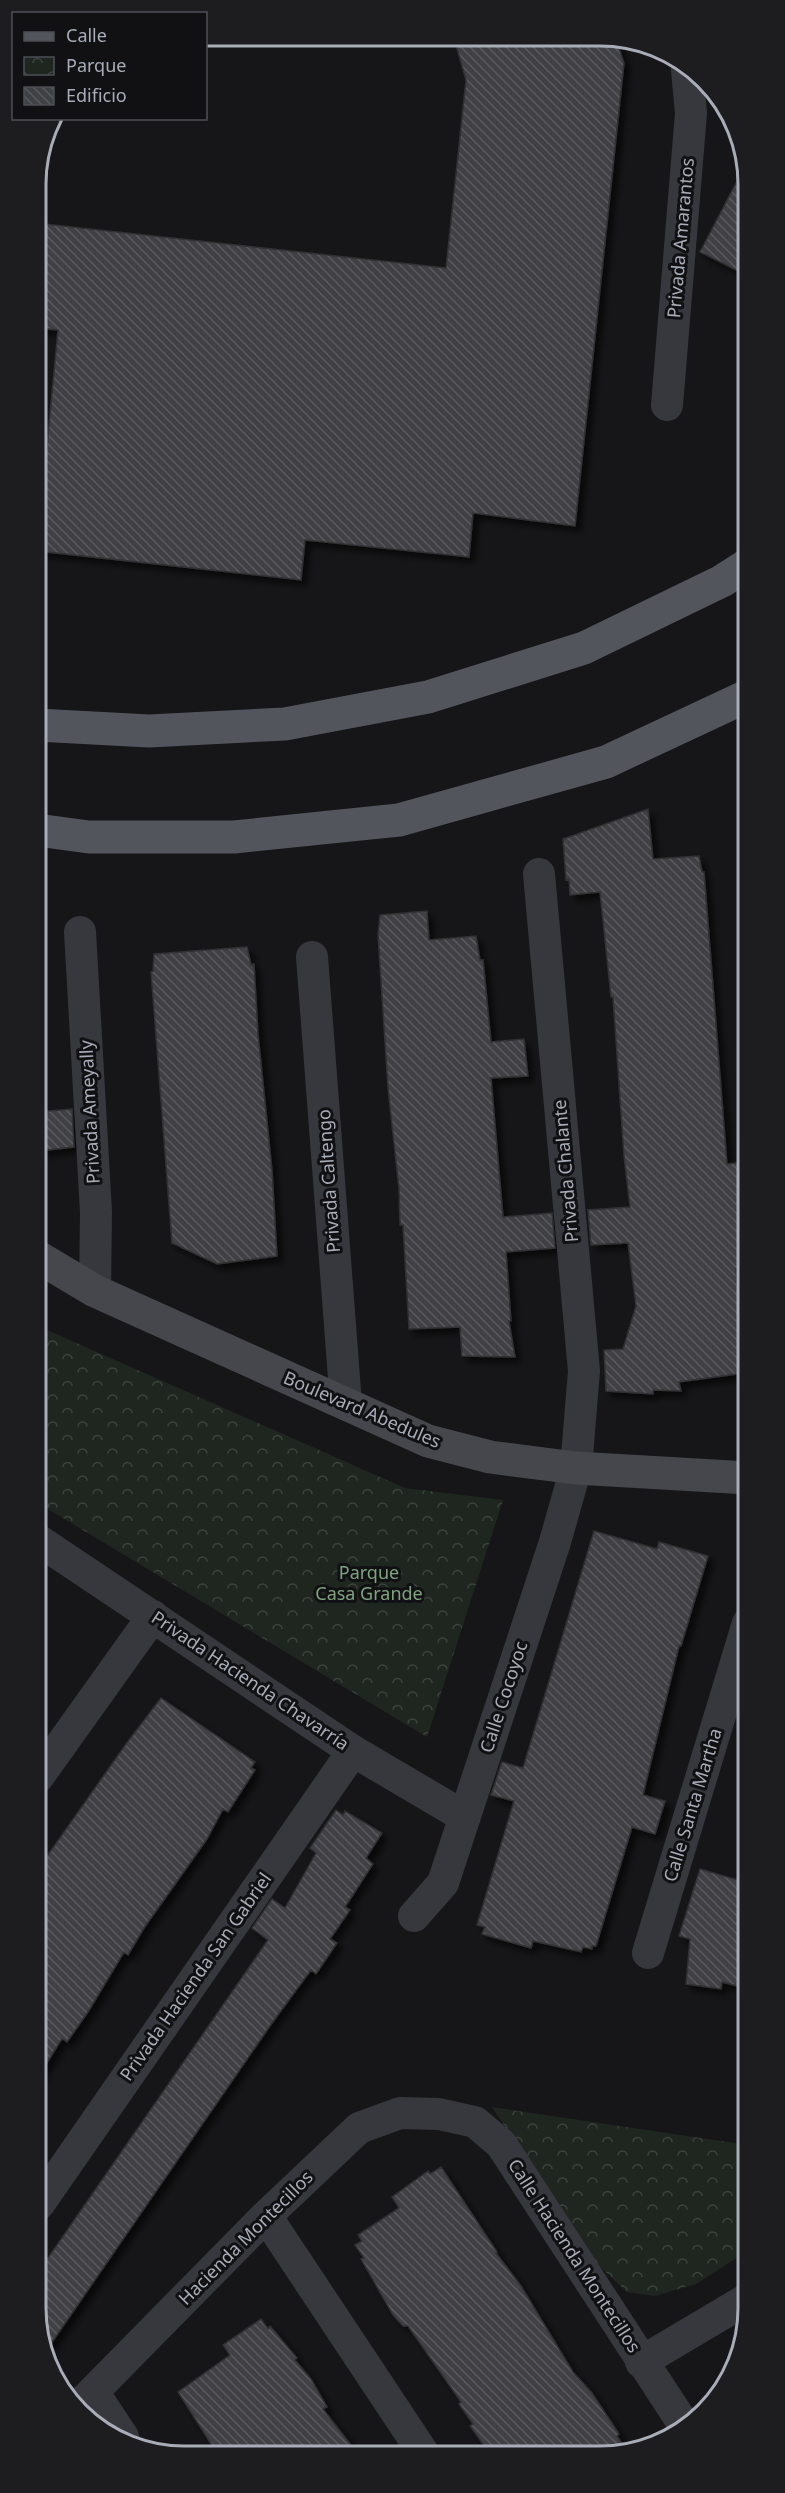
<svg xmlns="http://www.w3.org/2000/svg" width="785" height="2493" font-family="'Noto Sans',sans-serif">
<defs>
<pattern id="park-crowns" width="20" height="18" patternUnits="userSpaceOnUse" patternTransform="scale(1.5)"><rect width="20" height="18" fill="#1e261f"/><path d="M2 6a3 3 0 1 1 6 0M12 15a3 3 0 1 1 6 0" fill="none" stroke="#3c433d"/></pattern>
<pattern id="building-back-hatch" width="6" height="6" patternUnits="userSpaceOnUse" patternTransform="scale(1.5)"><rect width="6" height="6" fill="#404145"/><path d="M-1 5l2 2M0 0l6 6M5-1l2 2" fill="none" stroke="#595a5e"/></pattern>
<filter id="shadow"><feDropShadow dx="5.5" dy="5.5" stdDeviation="3" flood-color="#0009"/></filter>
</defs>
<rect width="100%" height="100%" fill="#161618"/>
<path fill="url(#park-crowns)" d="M38 1326 405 1488 503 1500 427 1737 38 1503Z
M492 2107 748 2145 749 2250 696 2284 655 2296 627 2292 595 2262Z"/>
<path fill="url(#building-back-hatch)" stroke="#303034" stroke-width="1.5" filter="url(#shadow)" d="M454 38 616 39 624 63 575 526 473 513 469 557 305 540 301 580 37 551 58 330 36 328V223L446 268 466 80Z
M746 164V275L700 252Z
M648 809 653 859 699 856 702 872H704L727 1164 747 1162V1268L736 1269 744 1373 679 1382 681 1391 653 1390V1394L606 1391 604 1350 623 1349 636 1306 628 1243 591 1245 588 1210 630 1207 624 1156 613 997H611L600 892 570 895 569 879 566 880 563 839Z
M427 911 429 940 476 936 480 960H483L491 1042 524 1039 528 1076 491 1078 503 1217 552 1213 555 1248 506 1252 511 1321H509L515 1357 462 1356 460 1327 409 1329 403 1225H400L399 1189 388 1088 378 935 380 915Z
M247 947 251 965 254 964 258 1034 272 1170 277 1256 217 1264 172 1243 151 972 153 971 154 954Z
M72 1109 74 1147 40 1151 39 1146 37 1147V1112Z
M594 1531 657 1549 659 1542 708 1556 681 1646H679L643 1795 665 1801 655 1834 632 1827 596 1946H592V1949L583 1947 581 1952 533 1941 531 1948 482 1934 485 1927 477 1925 514 1801 491 1795 502 1762 523 1768Z
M161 1698 255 1762 251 1768 255 1770 228 1812 223 1809 207 1839 144 1928 128 1955 124 1952 88 2012 67 2042 63 2039 61 2040 39 2076 38 1869 126 1744Z
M336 1810 343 1815 345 1811 382 1833 366 1858 373 1864 345 1907 350 1910 330 1939 337 1943 316 1974 311 1970 272 2023 46 2351 39 2337V2271L268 1940 252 1928 272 1899 285 1908 316 1853 310 1848Z
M700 1869 748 1883V1989L722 1982 721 1989 686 1984 690 1939 679 1936Z
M441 2167 497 2252 496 2253 521 2286 573 2372 592 2393 619 2434 617 2436 629 2454H490L470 2426 473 2424 459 2404 461 2402 408 2326H403L393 2315 361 2259 364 2258 355 2245 362 2241 358 2235 399 2208 392 2197 428 2171 430 2174Z
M261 2319 268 2329 270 2326 297 2358 295 2360 311 2379 327 2407 323 2409 358 2454H230L223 2445 217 2449 215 2445 213 2447 178 2392 230 2355 223 2345Z"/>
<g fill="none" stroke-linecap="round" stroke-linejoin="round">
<path stroke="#37383d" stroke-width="32" d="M667 405 691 113 687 70
M80 932 96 1212 95 1291
M312 957 346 1404
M38 1540 353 1751 465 1817
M38 1777 153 1616
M414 1916 443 1883 555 1542 576 1468 584 1371 539 874
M648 1953 748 1623
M39 2204 353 1751
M266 2216 424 2454
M641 2362 749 2298
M93 2392 123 2437
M77 2408 266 2216 359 2128 400 2113 439 2114 475 2122 501 2144 686 2428"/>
<path stroke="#45474d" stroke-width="33" d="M38 1257 95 1291 428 1441 490 1457 576 1468 748 1478"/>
<path stroke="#53555c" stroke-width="33" d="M37 725 149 731 285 724 428 697 584 648 722 581 747 565
M37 830 89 837H234L399 820 606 762 747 696"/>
</g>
<g text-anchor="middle" stroke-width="6" stroke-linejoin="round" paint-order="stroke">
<g font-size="18" fill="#a8adb8" stroke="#111113">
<text transform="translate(681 238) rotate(-85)" y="6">Privada Amarantos</text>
<text transform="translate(90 1112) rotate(-93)" y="6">Privada Ameyally</text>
<text transform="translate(566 1171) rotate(-95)" y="6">Privada Chalante</text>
<text transform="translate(329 1181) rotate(-94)" y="6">Privada Caltengo</text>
<text transform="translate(362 1410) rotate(23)" y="6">Boulevard Abedules</text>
<text transform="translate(250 1681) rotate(34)" y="6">Privada Hacienda Chavarría</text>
<text transform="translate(504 1697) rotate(-72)" y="6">Calle Cocoyoc</text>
<text transform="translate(693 1805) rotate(-73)" y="6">Calle Santa Martha</text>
<text transform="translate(196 1977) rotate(-55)" y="6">Privada Hacienda San Gabriel</text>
<text transform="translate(246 2238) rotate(-45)" y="6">Hacienda Montecillos</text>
<text transform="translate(574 2256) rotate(57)" y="6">Calle Hacienda Montecillos</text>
</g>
<g font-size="18" fill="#7fa381" stroke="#111113">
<text x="369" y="1579">Parque<tspan x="369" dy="21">Casa Grande</tspan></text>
</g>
</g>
<path d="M0 0H785V2493H0ZM184 46H600A138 138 0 0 1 738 184V2308A138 138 0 0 1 600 2446H184A138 138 0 0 1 46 2308V184A138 138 0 0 1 184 46Z" fill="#1d1d20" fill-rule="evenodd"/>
<path fill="none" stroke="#a8adb8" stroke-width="3" d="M184 46H600A138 138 0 0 1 738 184V2308A138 138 0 0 1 600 2446H184A138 138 0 0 1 46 2308V184A138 138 0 0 1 184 46Z"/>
<rect x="12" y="12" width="195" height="108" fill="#111113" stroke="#4d4f55" stroke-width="1.5"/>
<rect x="24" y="32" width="30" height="9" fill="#53555c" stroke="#4d4f55" stroke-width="1.5"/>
<text x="66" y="42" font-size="18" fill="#a8adb8">Calle</text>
<rect x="24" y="57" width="30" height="18" fill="url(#park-crowns)" stroke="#4d4f55" stroke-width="1.5"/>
<text x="66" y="72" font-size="18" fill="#a8adb8">Parque</text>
<rect x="24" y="87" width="30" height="18" fill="url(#building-back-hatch)" stroke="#4d4f55" stroke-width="1.5"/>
<text x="66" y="102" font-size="18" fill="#a8adb8">Edificio</text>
</svg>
